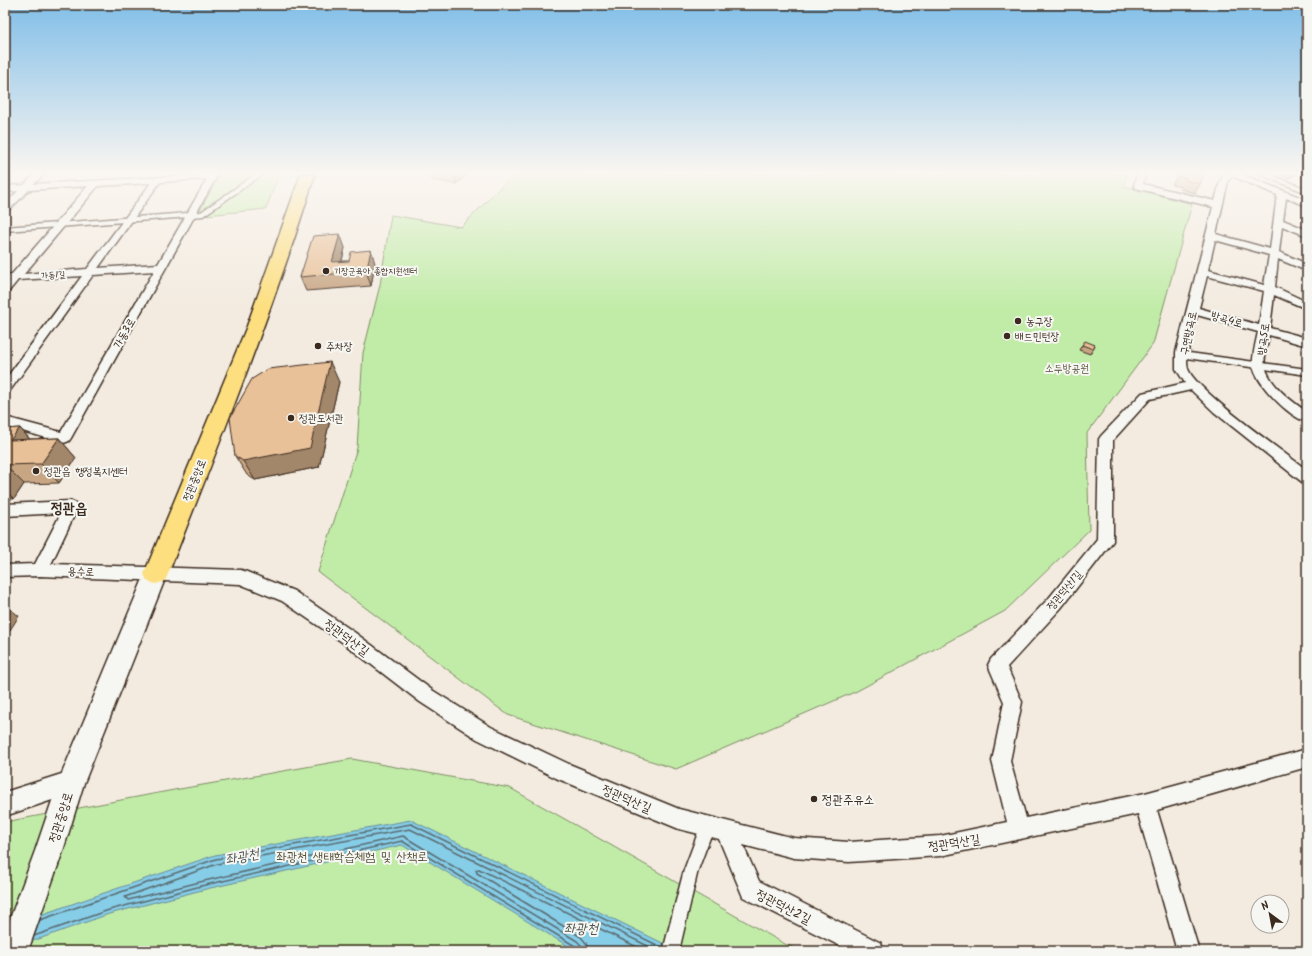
<svg xmlns="http://www.w3.org/2000/svg" width="1312" height="956" font-family="Kalam,'Poor Story',sans-serif">
<rect width="100%" height="100%" fill="#f3ebe0"/>
<filter id="ink" filterUnits="userSpaceOnUse"><feTurbulence type="fractalNoise" baseFrequency=".025" numOctaves="2"/><feDisplacementMap in="SourceGraphic" scale="8" xChannelSelector="R" yChannelSelector="G"/><feConvolveMatrix kernelMatrix="1 2 1 2 8 2 1 2 1" color-interpolation-filters="sRGB"/></filter>
<g filter="url(#ink)">
<path fill="#c1eca8" stroke="#7e8b63" d="M220 174H279L266 209 197 216Z
M514 174H1127L1124 186 1192 204 1153 344 1087 433 1089 530 1005 611 857 691 676 769 508 715 318 572 357 448 363 353 380 285 391 215 461 227Z
M352 759 510 788 785 944 801 951H5V822L174 790Z"/>
<path fill="#86cde8" stroke="#688c97" d="M411 820 679 951H576L402 845 206 889 109 914 5 951V927L215 855Z"/>
<g fill="none" stroke-linecap="round" stroke-linejoin="round">
<path stroke="#596b6f" stroke-width="1.5" d="M40 920 216 859 411 824 663 948
M34 936 109 910 205 885 402 841 575 946 577 951
M582 951 581 945 577 941 403 836 204 881 128 900 125 897 217 864 410 829 658 951
M588 951 586 943 581 937 477 873 476 870 479 869 645 951"/>
<g stroke="#3b2a1e" stroke-width="3">
<path id="pedestrian" d="M256 174H263L203 216 5 231V227L201 212Z
M1259 174H1268L1307 189V193Z
M1182 352 1307 369V375L1179 357 1178 355Z
M707 820 712 822 714 827 698 870 679 951H663L684 870 702 822Z"/>
</g>
<g stroke="#3b2a1e" stroke-width="3">
<path id="minor" d="M35 174H44L34 184 218 174 71 438 69 441 64 443 5 426V417L61 432 154 271 93 275 9 392 5 393V380L82 276 18 280 9 291 5 292V275L12 274 88 186 29 190 8 211 5 212V204L18 191 5 192V186L24 185ZM207 179 158 264 98 268 160 182ZM151 183 87 269 24 274 98 186Z
M1137 174H1145L1143 184 1215 201 1220 181 1225 174H1241L1307 200V206L1286 198 1283 220 1307 230V236L1282 226 1279 252 1307 264V271L1278 259 1275 287 1307 302V309L1274 295 1270 328 1307 338V346L1269 335C1268 344 1263 357 1265 366 1270 386 1292 401 1307 412V422C1289 417 1256 384 1253 365 1252 357 1256 341 1258 332L1197 315C1194 328 1184 355 1188 369 1195 390 1285 453 1307 470V483L1302 482 1214 412 1191 390 1150 399 1113 440V541L1110 545 1061 608 1007 667 1022 702 1010 761 1026 818 1145 793 1307 749V767L1157 810 1199 951H1177L1138 814 940 856 849 862 794 858 743 845 759 881 881 943 884 951H850L743 897 719 839 679 829 556 778 477 739 420 702 342 642 282 601 240 584 40 576 5 577V565L35 564 61 513 5 516V504L71 501 76 503 78 507 51 564 241 570 247 572 294 591 354 632 432 690 491 727 569 764 679 809 794 838 849 842 940 836 1007 822 992 761 1004 702 988 665 991 659 1049 598 1097 539 1099 439 1101 436 1142 393 1185 383 1176 369V352L1213 207 1135 188 1134 186ZM1232 176 1277 195 1270 249 1216 234 1228 181ZM1215 240 1269 255 1264 285 1208 270ZM1207 276 1264 291 1259 325 1199 308Z"/>
</g>
<g stroke="#3b2a1e" stroke-width="3">
<path id="tertiary" d="M71 771 79 775 83 783 79 791 5 816V792Z"/>
</g>
<g stroke="#3b2a1e" stroke-width="3">
<path id="secondary" d="M156 565 164 568 167 574 84 783 63 851 28 951H5V932L35 851 58 783 145 574 148 568Z"/>
</g>
<g stroke="#3b2a1e" stroke-width="3">
<path id="trunk" d="M301 174H315C273 310 220 442 168 574L165 581 156 584 147 581 144 574 247 326Z"/>
</g>
<use href="#pedestrian" fill="#f6f6f2" fill-rule="evenodd"/>
<use href="#minor" fill="#f6f6f2" fill-rule="evenodd"/>
<use href="#tertiary" fill="#f6f6f2" fill-rule="evenodd"/>
<use href="#secondary" fill="#f6f6f2" fill-rule="evenodd"/>
<use href="#trunk" fill="#fddf80" fill-rule="evenodd"/>
</g>
<path fill="#c8a684" stroke="#3b2a1e" d="M431 174H468L456 184 432 180Z
M1178 174H1204L1200 184 1195 193 1180 189 1181 187 1172 185Z
M1278 174H1297L1288 178Z
M340 234 345 248 342 261H349L371 250 375 264 371 286 306 291 300 277Z
M1082 345H1095L1090 354 1079 350Z
M339 382 319 467 255 480 247 475 235 456Z
M20 428 30 439 59 438 76 458 59 483 24 484 14 499H5V429Z"/>
<path fill="#a3876b" stroke="#3b2a1e" d="M454 174H468L456 184Z
M1291 174H1297L1288 178Z
M340 234 345 248 338 274 332 262Z
M371 250 375 264 371 286 366 271Z
M330 362 339 382 319 467 255 480 243 461Z
M20 428 37 448 10 440Z
M59 438 76 458 59 483 41 464Z
M5 465 24 484 14 499 5 490Z
M5 605 19 616 5 638Z"/>
<path fill="#e9c199" stroke="#3b2a1e" d="M1178 174H1204L1200 184 1185 180 1186 178 1177 176Z
M340 234 332 262 349 261 351 252 371 250 366 271 300 277 313 236Z
M1085 341 1095 345 1093 349 1082 345Z
M330 362 310 448 243 461 235 456 230 418 252 379 268 369Z
M20 428 10 440 59 438 41 464 5 465V429Z"/>
</g>
<linearGradient id="sky" x2="0" y2="1"><stop stop-color="#81bee8"/><stop offset="0.56" stop-color="#faf6f1"/><stop offset="1" stop-color="#faf6f1" stop-opacity="0"/></linearGradient>
<rect width="1312" height="308" fill="url(#sky)"/>
<g fill="#3b2a1e" stroke="#f6f6f2" stroke-width="1.5">
<circle cx="326" cy="271" r="4"/>
<circle cx="1018" cy="321" r="4"/>
<circle cx="1007" cy="336" r="4"/>
<circle cx="318" cy="346" r="4"/>
<circle cx="291" cy="418" r="4"/>
<circle cx="36" cy="471" r="4"/>
<circle cx="814" cy="799" r="4"/>
</g>
<g text-anchor="middle" stroke-width="4" stroke-linejoin="round" paint-order="stroke">
<g font-size="9" fill="#3b2a1e" stroke="#f6f6f2" text-anchor="start">
<text x="334" y="274">기장군육아 종합지원센터</text>
</g>
<g font-size="9" fill="#3b2a1e" stroke="#f6f6f2">
<text transform="translate(53 275) rotate(-4)" y="3">가동1길</text>
</g>
<g font-size="11" fill="#3b2a1e" stroke="#f6f6f2">
<text transform="translate(1227 319) rotate(16)" y="4">방곡4로</text>
<text transform="translate(124 333) rotate(-60)" y="4">가동3로</text>
<text transform="translate(1188 333) rotate(-78)" y="4">구연방곡로</text>
<text transform="translate(1263 339) rotate(-82)" y="4">방곡5로</text>
<text transform="translate(194 480) rotate(-68)" y="4">정관중앙로</text>
<text transform="translate(81 571) rotate(2)" y="4">용수로</text>
<text transform="translate(1064 590) rotate(-50)" y="4">정관덕산1길</text>
</g>
<g font-size="11" fill="#3b2a1e" stroke="#f6f6f2" text-anchor="start">
<text x="1026" y="325">농구장</text>
<text x="1015" y="340">배드민턴장</text>
<text x="326" y="350">주차장</text>
<text x="299" y="422">정관도서관</text>
<text x="44" y="475">정관읍 행정복지센터</text>
</g>
<g font-size="11" fill="#56513a" stroke="#f6f6f2">
<text x="1067" y="372">소두방공원</text>
</g>
<g font-size="13" fill="#3b2a1e" stroke="#f6f6f2">
<text transform="translate(347 637) rotate(36)" y="5">정관덕산길</text>
<text transform="translate(627 798) rotate(23)" y="5">정관덕산길</text>
<text transform="translate(60 817) rotate(-72)" y="5">정관중앙로</text>
<text transform="translate(954 842) rotate(-9)" y="5">정관덕산길</text>
<text transform="translate(784 906) rotate(27)" y="5">정관덕산2길</text>
</g>
<g font-size="13" fill="#3b2a1e" stroke="#f6f6f2" text-anchor="start">
<text x="822" y="804">정관주유소</text>
</g>
<g font-size="13" fill="#56513a" stroke="#f6f6f2">
<text x="352" y="861">좌광천 생태학습체험 및 산책로</text>
</g>
<g font-size="14" font-style="italic" fill="#4e5350" stroke="#f6f6f2">
<text transform="translate(242 856) rotate(-11)" y="5">좌광천</text>
<text x="581" y="933">좌광천</text>
</g>
<g font-size="15" font-weight="bold" fill="#3b2a1e" stroke="#f6f6f2">
<text x="69" y="513">정관읍</text>
</g>
</g>
<rect width="1312" height="956" fill="none" stroke="#f6f6f2" stroke-width="20"/>
<rect x="10" y="10" width="1292" height="936" fill="none" stroke="#3b2a1e" stroke-width="1.5" filter="url(#ink)"/>
<g transform="translate(1270 914) rotate(328)"><circle r="19" fill="#f6f6f2" stroke="#aba49d"/>
<path d="M0-3L7 15L0 10L-7 15Z" fill="#3b2a1e"/>
<text y="-6" font-size="11" font-weight="bold" text-anchor="middle" fill="#3b2a1e">N</text>
</g>
</svg>
